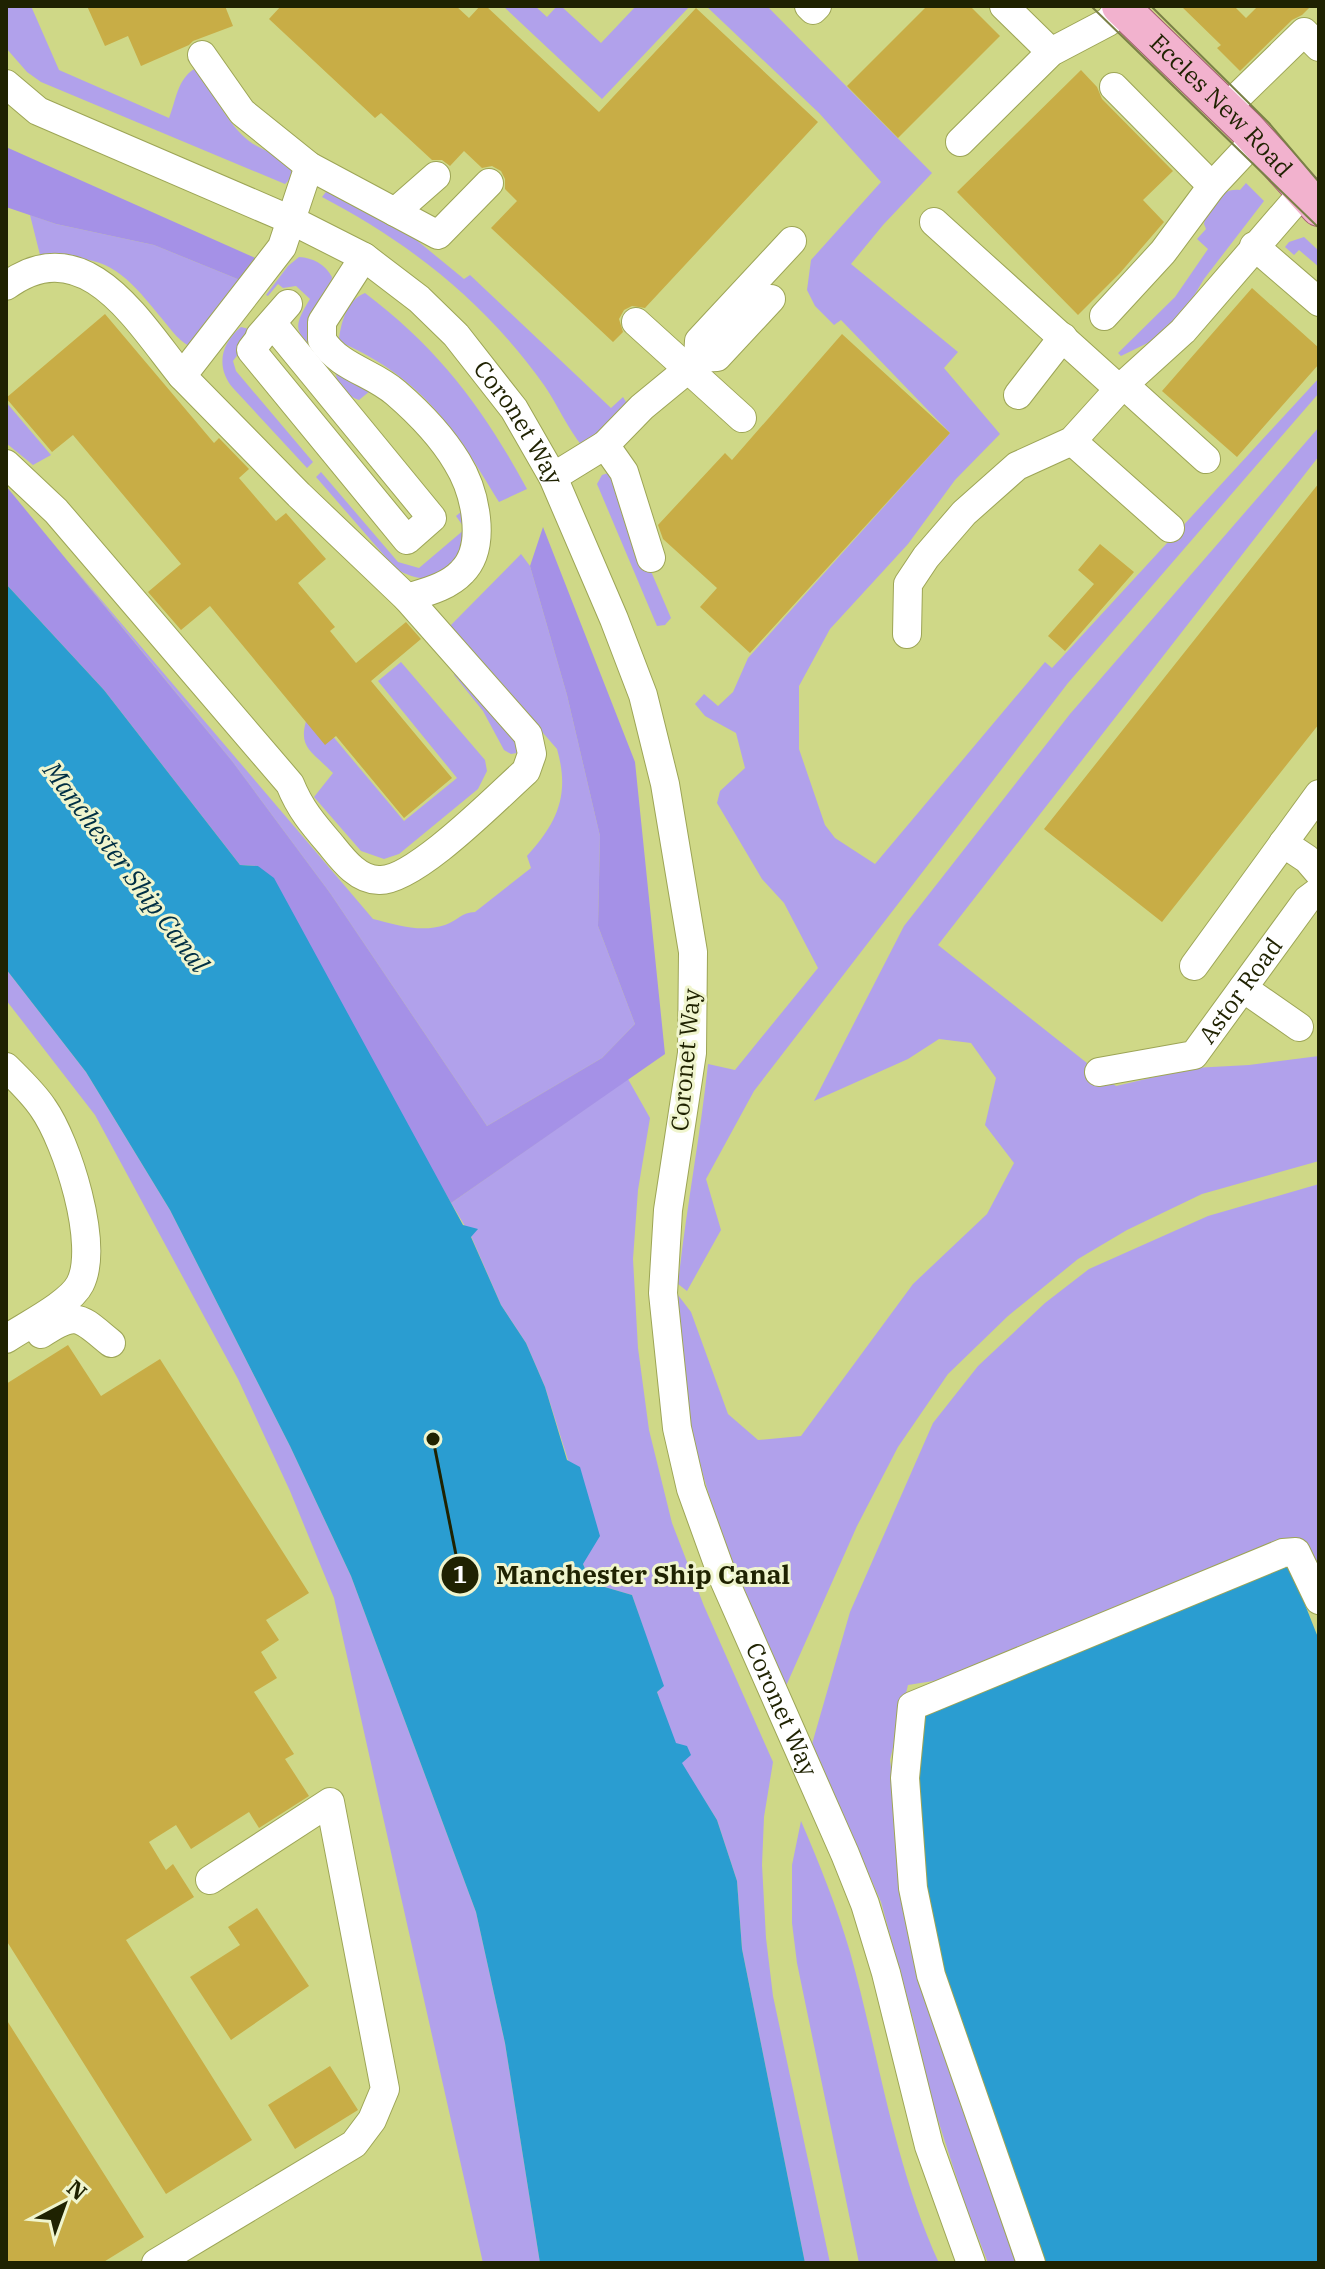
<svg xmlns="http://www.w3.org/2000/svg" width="1325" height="2269" font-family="'IBM Plex Serif',serif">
<rect width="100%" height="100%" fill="#cfd887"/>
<path fill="#b1a1eb" d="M6 6H31L59 70 169 118C176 101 177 80 194 69L200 72C214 94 228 125 249 141 264 153 288 154 294 175L285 184 41 82 27 72 6 48Z
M503 6H535L547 17 557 6H561L601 43 636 6H690L602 99Z
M706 6H767L932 173 883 225 851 264 958 352 944 368 1000 434 955 480 908 544 830 629 799 686V749L825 825 835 838 875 864 1045 662 1052 668 1319 378V393L1068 683 754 1091 706 1179 721 1230 687 1291 678 1284C686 1210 700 1138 708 1064L735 1070 818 968 784 903 762 879 717 803 720 791 745 768 736 733 705 716 695 704 704 694 718 706 733 692 748 658 950 433 841 320 834 325 815 306 807 290 811 260 881 182 819 113Z
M1246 183 1264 201 1204 279 1176 326 1164 335 1121 356 1118 353 1175 297 1208 249 1197 239 1206 229 1204 224C1208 207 1221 187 1240 190Z
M329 188 392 220 464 279 470 275 611 408 623 397 629 407 583 447C567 428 558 405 544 385 486 303 410 243 322 197Z
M30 215 56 224 154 245 245 282 189 346C176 339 168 325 158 314 121 268 103 253 41 259Z
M1304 237 1319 251V267L1299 250 1294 255 1285 247 1289 242Z
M299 257C313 258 325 264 332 277L320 354C294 331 292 329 310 299L296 286 283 288 278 284 268 296 266 295 288 266Z
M365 293C439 349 483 408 527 489L499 502C456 430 422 378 342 343L339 338C342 320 347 300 365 293Z
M241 327 249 329 253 334 233 361 236 371 313 462 307 468 233 388C216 368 220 344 241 327Z
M334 365 370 391 359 400C341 393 337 384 334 365Z
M6 402 51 455 33 465 6 443Z
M1319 427V456L938 945 1116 1086 1193 1068 1249 1065 1319 1056V1161L1202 1194 1127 1230 1078 1259 1008 1316 948 1374 898 1447 857 1526 786 1686C754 1613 721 1542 700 1464 685 1410 683 1351 678 1295L691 1312 728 1414 758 1440 801 1436 913 1284 987 1214 1014 1163 985 1125 996 1078 971 1043 939 1039 908 1059 814 1101 904 926 1070 714Z
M321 472 398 562 419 568 465 529 456 516 462 511C464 516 468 524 468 529 468 534 464 542 462 547 449 580 426 586 396 569L316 477Z
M608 473 613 474 638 541 671 618 665 625 657 626 597 484 602 475Z
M521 554 530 566 567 695 600 836 598 926 635 1024 602 1058 487 1126 330 893 232 761 69 562 373 919C397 925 421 933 445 925 457 921 462 912 475 912L531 868 527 856C558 822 570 794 557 749L450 626Z
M401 662 485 760 487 771 478 789 399 854 384 859 361 851 314 797 333 773C307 747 296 747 310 709L404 821 457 778 378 681Z
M456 670 522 746 517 753 511 754 504 750 483 711 454 675Z
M6 969 86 1072 170 1210 290 1446 351 1576 476 1912 505 2043 540 2263H483L334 1598 290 1491 238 1379 95 1115 6 1000Z
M628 1079 650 1118 638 1190 633 1259 638 1348 649 1430 672 1523 704 1606 773 1762 764 1817 762 1865 766 1938 773 1996 830 2263H805L742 1949 737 1881 717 1820 681 1763 657 1692 663 1686 632 1595 591 1583 583 1564 568 1460 545 1387 526 1343 501 1305 471 1236 451 1203Z
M1319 1184V1575L1305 1541 971 1675 908 1685 890 1760 917 1955 1020 2263H988L965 2204 930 2095 916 2030 881 1902 812 1744 850 1612 933 1423 978 1366 1045 1303 1089 1269 1208 1216Z
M801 1821C819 1863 837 1907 850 1952 879 2056 894 2165 939 2263H859L797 1963 792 1923V1865Z"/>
<path fill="#a591e7" d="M6 147 262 261 245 282 154 245 56 224 6 207Z
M6 486 232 761 330 893 487 1126 602 1058 635 1024 598 926 600 836 567 695 530 566 543 527 635 762 665 1054 451 1203 258 866 240 865 104 690 6 584Z"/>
<path fill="#2a9dd1" d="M6 584 104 690 240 865 258 866 274 878 463 1225 478 1229 471 1237 501 1305 526 1343 545 1387 567 1460 580 1467 600 1536 583 1564 591 1583 632 1595 664 1686 657 1692 676 1743 687 1746 691 1755 682 1763 717 1820 737 1881 742 1949 805 2263H540L505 2043 476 1912 351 1576 290 1446 170 1210 86 1072 6 969Z
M1287 1559 1319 1640V2263H1038L940 1973 920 1889 914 1777 917 1710Z"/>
<path fill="#c8ad46" d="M87 6H225L233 26 193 41 189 45 141 66 128 36 105 46Z
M281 6H456L469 18 480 6H486L599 112 696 8 818 122 645 308 632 306 624 310 619 319 623 332 613 342 491 228 517 201 505 189V179L501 171 492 166 482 168 464 151 450 166 442 160H432L381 113 375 118 269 19Z
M927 6H970L1000 36 898 138 847 86Z
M1181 6H1234L1246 18 1258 6H1311L1302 15 1292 20 1240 71 1217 48 1221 45Z
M1081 70 1097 87 1102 99 1173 171 1143 200 1164 222 1120 273 1078 315 957 192Z
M1252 288 1319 348V364L1237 457 1162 391Z
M105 314 214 443 219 438 249 469 239 478 276 521 286 513 326 559 298 583 335 627 330 631 356 663 406 622 421 639 371 681 452 778 404 818 336 736 325 745 210 606 181 630 148 592 181 564 73 435 52 452 6 398Z
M842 334 950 433 750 653 700 607 717 588 663 539 658 525 725 453 732 460Z
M1319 483V724L1162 922 1044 829Z
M1100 544 1134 572 1065 651 1048 636 1094 584 1078 570Z
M68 1345 101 1396 160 1359 309 1593 266 1620 279 1640 261 1652 277 1678 254 1692 294 1754 285 1759 309 1796 259 1828 249 1812 191 1849 176 1825 149 1842 166 1870 173 1864 194 1897 126 1940 252 2140 166 2194 6 1940V1384Z
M257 1908 309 1986 231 2040 190 1977 240 1945 228 1927Z
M6 2019 144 2237 102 2263H6Z
M330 2066 358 2110 295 2149 268 2105Z"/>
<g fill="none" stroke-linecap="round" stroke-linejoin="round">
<g stroke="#9da556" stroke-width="30">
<g id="minor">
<path d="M809 6 813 10 817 6"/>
<path d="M1004 6 1051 52"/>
<path d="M202 55 242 112 309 166 395 212 436 176"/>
<path id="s1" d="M6 84 38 111 291 220 364 257 419 299 456 335 514 409 553 477 614 619 643 695 665 784 693 952 692 1053 668 1210 663 1293 677 1428 691 1489 722 1575 845 1854 865 1904 886 1973 929 2146 971 2263"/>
<path d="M1114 87 1212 186"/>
<path d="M1226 108 1304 32 1319 47"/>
<path d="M960 142 1051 52 1108 22 1121 7"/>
<path d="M309 166 282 247 182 376 299 495 407 598C426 592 448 587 462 572 488 546 475 491 457 462 442 437 418 412 396 393 372 372 340 368 322 340V322L364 257"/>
<path d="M395 212 438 235 489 183"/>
<path d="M934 222 1119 389 1183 331 1304 191"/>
<path d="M1254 246 1319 302"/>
<path d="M6 286C85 228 138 322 182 376"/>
<path d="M771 299 717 357 698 358 699 341 792 241"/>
<path d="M1104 316 1163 252 1212 186 1256 139"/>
<path d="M636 322 742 418"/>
<path d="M260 336 288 304"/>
<path d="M261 337 251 350 407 540 432 518 272 323"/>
<path d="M1123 384 1206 459"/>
<path d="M1018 395 1063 337"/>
<path d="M1072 441 1170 528"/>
<path d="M605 445 624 472 651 558"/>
<path d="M6 464 56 511 290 784C300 809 313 824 331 845 343 860 358 880 379 880 414 882 497 797 526 771L532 754 528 735 407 598"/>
<path d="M553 477 605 445 642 407 687 370 698 358"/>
<path d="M907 634 908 584 926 557 964 513 1017 466 1072 441 1119 389"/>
<path d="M1283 843 1307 859 1319 873"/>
<path d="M1194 966 1319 794"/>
<path d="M1243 988 1299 1027"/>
<path d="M6 1067C19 1080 33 1093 43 1108 67 1142 100 1245 80 1284 70 1304 25 1326 6 1339"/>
<path id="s2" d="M1099 1072 1194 1055 1307 900 1319 891"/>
<path d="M41 1334C78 1310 79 1317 111 1343"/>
<path d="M156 2263 354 2144 372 2120 385 2089 330 1802 210 1880"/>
<path d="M1031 2263 931 1975 913 1888 905 1778 912 1706 1283 1553 1296 1552 1319 1600"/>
</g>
</g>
<g stroke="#a35e71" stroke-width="38">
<g id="major">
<path id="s3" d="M1120 6 1246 128 1319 208"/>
</g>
</g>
<use href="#minor" stroke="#fff" stroke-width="28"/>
<use href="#major" stroke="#f2b2ce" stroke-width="36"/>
<path stroke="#7a8047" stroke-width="2" d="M1091 6 1319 228
M1151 6 1269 123 1319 182"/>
</g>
<g text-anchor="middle" stroke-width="6" stroke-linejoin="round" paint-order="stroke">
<g font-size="24" fill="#1f2201" stroke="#f0f5ce">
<text dy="8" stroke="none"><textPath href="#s3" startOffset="142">Eccles New Road</textPath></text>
<text dy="8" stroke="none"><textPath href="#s1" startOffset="628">Coronet Way</textPath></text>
<text dy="8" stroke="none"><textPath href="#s2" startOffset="176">Astor Road</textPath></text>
<text transform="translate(686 1060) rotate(-85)" y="8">Coronet Way</text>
<text dy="8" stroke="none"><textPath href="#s1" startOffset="1970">Coronet Way</textPath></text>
</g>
<g font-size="26" font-style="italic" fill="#002f44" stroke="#f0f5ce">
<text transform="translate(126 867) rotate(53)" y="9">Manchester Ship Canal</text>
</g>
</g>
<path fill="none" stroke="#1f2201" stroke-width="3" d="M433 1439L460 1575"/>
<g fill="#1f2201" stroke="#f0f5ce" stroke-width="3">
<circle cx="433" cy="1439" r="8"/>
<circle cx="460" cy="1575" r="20"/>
</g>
<g font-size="24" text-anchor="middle" font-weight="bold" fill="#fff">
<text x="460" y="1583">1</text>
</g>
<g font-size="26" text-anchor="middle" font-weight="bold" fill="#1f2201" stroke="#f0f5ce" stroke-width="6" stroke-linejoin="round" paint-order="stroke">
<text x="643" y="1584">Manchester Ship Canal</text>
</g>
<rect width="1325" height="2269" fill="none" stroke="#1f2201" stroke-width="16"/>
<g transform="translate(64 2205) rotate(41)" stroke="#f0f5ce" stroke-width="6" paint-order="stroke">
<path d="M0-6L14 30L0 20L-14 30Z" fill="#1f2201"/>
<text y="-12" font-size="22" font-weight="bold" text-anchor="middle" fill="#1f2201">N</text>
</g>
</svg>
